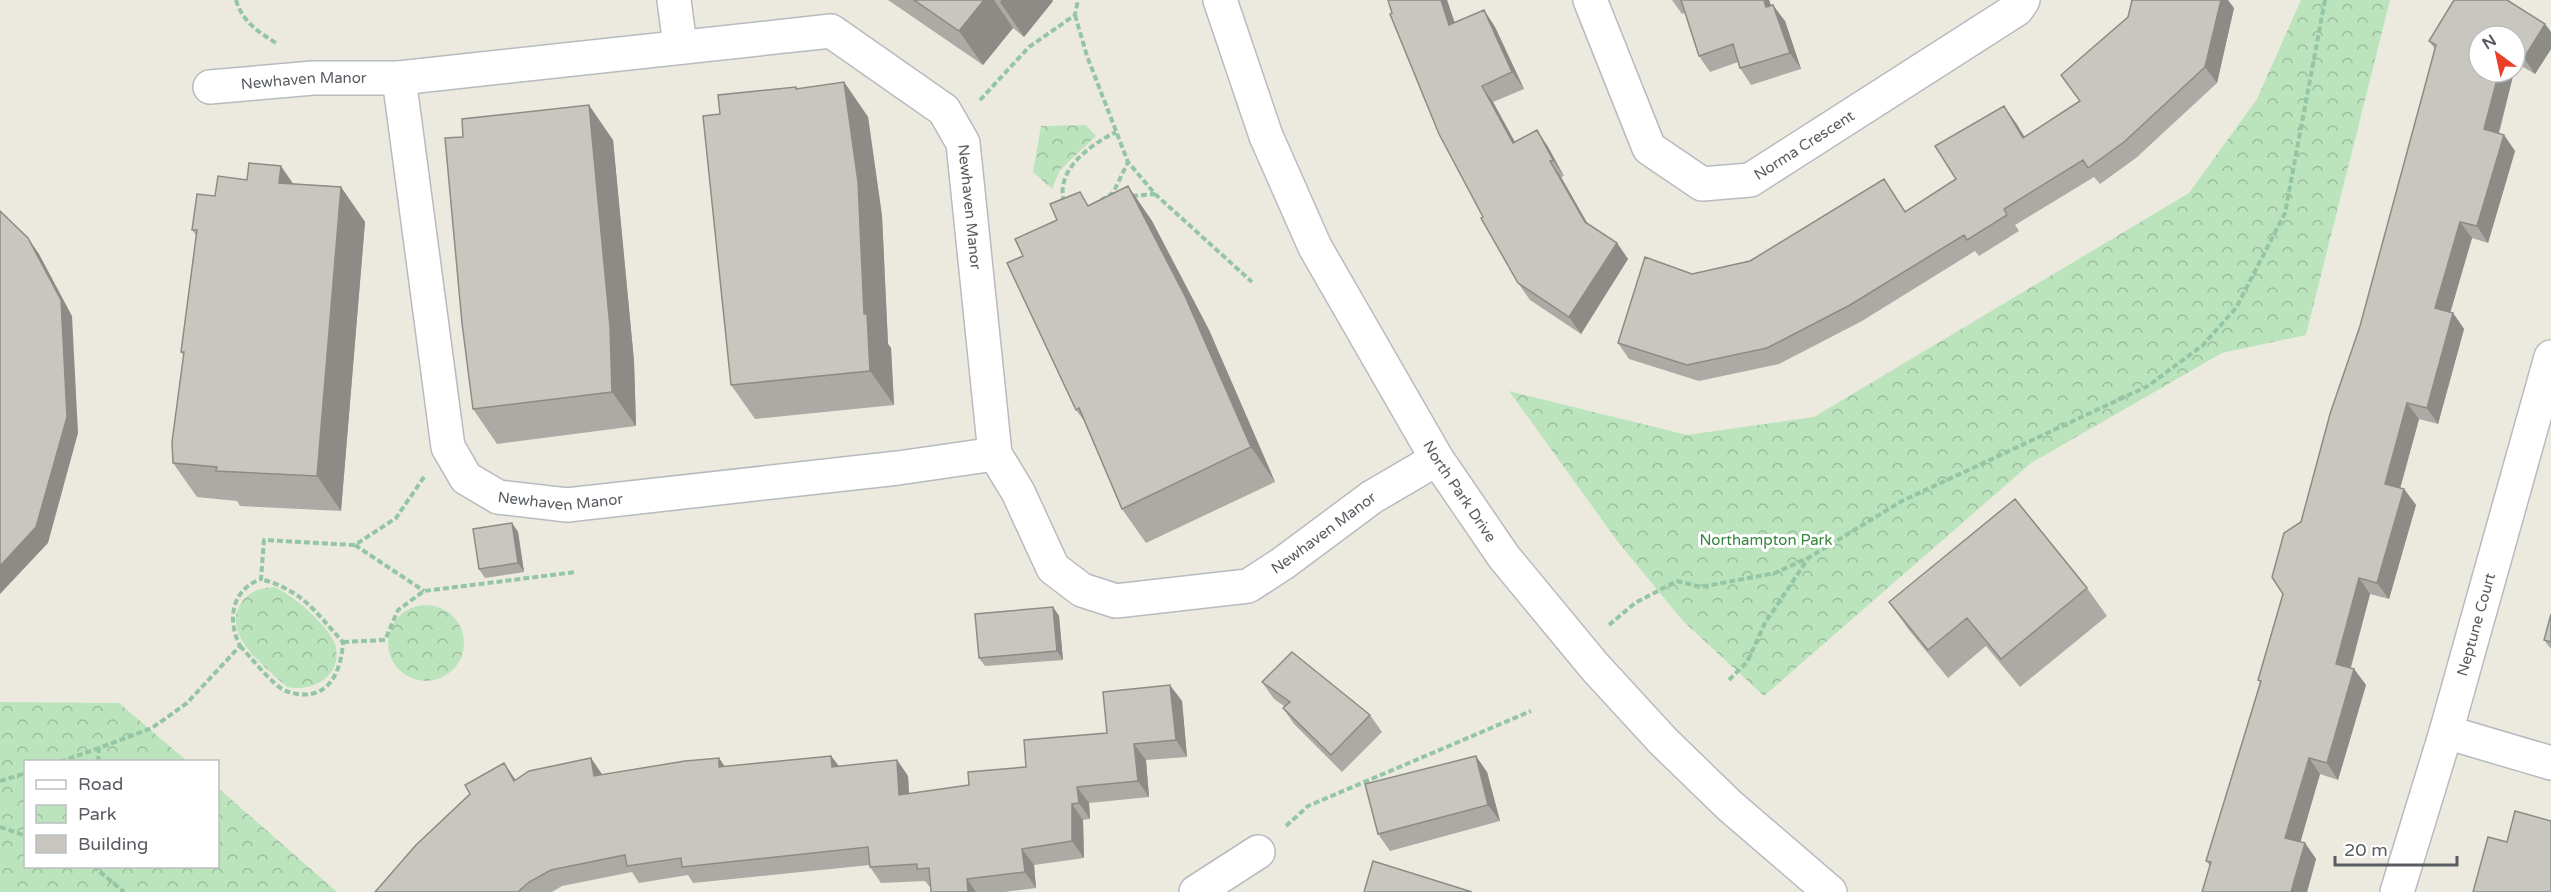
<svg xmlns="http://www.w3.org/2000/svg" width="2551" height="892" font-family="'Varela Round',sans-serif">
<defs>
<pattern id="park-crowns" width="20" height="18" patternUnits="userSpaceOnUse" patternTransform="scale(1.5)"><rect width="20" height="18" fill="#bbe4bd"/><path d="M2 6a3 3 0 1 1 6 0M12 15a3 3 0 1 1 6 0" fill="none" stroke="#9bbc9d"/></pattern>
</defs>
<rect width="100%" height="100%" fill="#eceadf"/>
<path fill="url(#park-crowns)" d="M2301 0H2390L2306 335 2222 353 2031 463 1764 696 1683 621 1618 542 1509 391 1687 435 1814 417 2189 193 2257 99Z
M1086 125 1096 136 1060 170 1052 189 1033 172 1041 126Z
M274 587C291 593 329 626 335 644 344 676 313 692 287 687 267 668 220 635 241 603 249 591 261 588 274 587Z
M388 643a38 38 0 1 1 76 0a38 38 0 1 1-76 0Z
M0 702 119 703 187 761 26 762V866H218V788L337 892H0Z"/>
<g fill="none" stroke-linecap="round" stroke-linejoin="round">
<g stroke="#b7babf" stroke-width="36">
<g id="minor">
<path d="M674 0 680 46"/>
<path id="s1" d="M1590 0 1649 148 1702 184 1750 180 2017 9 2023 0"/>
<path id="s2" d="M399 78 448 447 466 478 498 497 567 505 898 468 995 454"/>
<path id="s3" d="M210 87 313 78H399L831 31 944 110 963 143 995 454 1018 492 1053 568 1082 590 1116 601 1248 586 1282 564 1372 497 1437 459"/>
<path d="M2446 732 2551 763"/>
<path d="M1196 892 1258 852"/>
<path id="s4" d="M2397 892 2446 732 2551 357"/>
</g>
</g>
<g stroke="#b8bbc2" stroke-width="36">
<g id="secondary">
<path id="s5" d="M1220 0 1266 136 1315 247 1437 459 1504 557 1595 667 1663 741 1730 806 1830 892"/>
</g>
</g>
<path stroke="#94c5a4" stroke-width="4" stroke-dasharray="6 3" stroke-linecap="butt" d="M236 0C242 21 258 32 276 43
M1075 15 1087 56 1128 162 1155 194 1252 282
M980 100 1029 47 1075 15 1078 0
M1132 196 1155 194
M1064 202C1055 170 1090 145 1116 132
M1093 205 1113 193 1128 162
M355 545 424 591
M1609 625 1635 603 1677 581 1701 587 1775 573 1810 557 1902 501 2148 386 2203 345 2236 308 2285 213 2325 0
M343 642 385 640 398 610 424 591 576 572
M240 646C250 656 274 687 286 691 326 705 341 675 343 642 313 610 305 592 261 579
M1729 680 1747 662 1765 623 1809 557
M60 762 99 748
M98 762 99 748 152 728 187 703 240 646C227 620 231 590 261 579L264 540 355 545 396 518 424 477
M0 781 26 773
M1286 826 1308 806 1531 711
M0 827 26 836
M93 866 124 892"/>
<use href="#minor" stroke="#fff" stroke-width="33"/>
<use href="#secondary" stroke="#fff" stroke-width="33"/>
</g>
<path fill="#acaaa4" d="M888 0H1052L1053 1 1024 37 1013 28 983 65Z
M1447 0 1454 22 1484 10 1495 27 1524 89 1493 102 1515 142 1537 130 1548 147 1564 176 1561 177 1588 224 1617 243 1628 259 1581 334 1530 300 1518 283 1483 217 1392 13Z
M1672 0H1769L1771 6 1785 21 1801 69 1751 85 1740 68 1738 62 1710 72 1699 56 1685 13 1682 14Z
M2454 0H2507L2545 24 2551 32V49L2535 74 2516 63 2515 68V36H2479V72H2514L2499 134 2504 135 2515 151 2488 243 2472 238 2450 312 2453 313 2464 329 2438 424 2419 419 2400 488 2404 489 2416 505 2389 599 2370 594 2351 668 2354 669 2366 685 2338 780 2320 774 2300 842 2305 843 2316 859 2307 892H2202L2210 866 2206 861 2260 682 2258 680 2283 594 2272 577 2284 533 2301 522 2330 414 2360 326 2435 49 2429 41Z
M2234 8 2217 83 2136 158 2100 184 2094 177 2015 225 2019 231 1979 256 1975 251 1862 321 1779 364 1699 381 1629 359 1618 343 1692 274 1750 261 1895 196 1906 212 1956 179 2016 123 2024 137 2080 101 2128 17Z
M844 82 868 117 882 216 888 344 891 348 894 405 755 419 731 385 720 114 797 89Z
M613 140 634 361 636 426 497 444 473 409Z
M293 184 341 187 365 222 341 511 240 506 237 501 197 497 173 463 184 356 181 352 196 235 192 230 215 196Z
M1128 186 1152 221 1209 330 1275 482 1146 543 1122 509 1085 422 1076 410 1090 206Z
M512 523 518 532 524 572 485 578 479 569Z
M2087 588 2107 616 2020 687 1986 646 1948 678 1909 630 1889 602Z
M1053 607 1059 616 1063 660 985 666 979 658Z
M2551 614V649L2544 640Z
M1262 682 1370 715 1382 732 1342 772 1294 724 1283 708 1284 706 1274 699Z
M1182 701 1187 757 1146 760 1149 797 1089 803 1090 819 1083 820 1084 858 1034 865 1036 888 1005 892H931L930 886H929L925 881 881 883 870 867V865L693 883 688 875 639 883 632 872 562 886 552 892H375L516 780 602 774V775L719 758 724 766 831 756 839 766 897 760 908 776 909 794 969 785 1026 767Z
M1487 772 1500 821 1390 851 1378 834Z"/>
<path fill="#8c8b86" d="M984 0H994L1013 28 983 65 959 31Z
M1002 0H1052L1053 1 1024 37 1000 2Z
M1441 0H1447L1461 41 1449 25Z
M1764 0H1769L1778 23 1766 7Z
M2221 0H2228L2234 8 2217 83 2205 67Z
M1773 5 1785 21 1801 69 1790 53Z
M1484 10 1495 27 1524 89 1512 72Z
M2545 24 2551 32V49L2535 74 2524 58Z
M2499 72H2514L2495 146 2484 129Z
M844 82 868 117 882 216 888 344 891 348 894 405 870 371 864 314Z
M1482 86 1493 102 1524 159 1513 143Z
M589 105 613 140 634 361 636 426 612 392Z
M2004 106 2016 123 2035 154 2023 138Z
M1537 130 1548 147 1564 176 1553 160Z
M2504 135 2515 151 2488 243 2477 226Z
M1550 161 1561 177 1596 239 1585 222Z
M281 166 305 201 279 183Z
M1128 186 1152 221 1209 330 1275 482 1251 447Z
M341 187 365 222 341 511 317 476Z
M2460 222 2472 238 2447 324 2435 308Z
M28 238 39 254 72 316 78 433 48 543 0 594V566Z
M1617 243 1628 259 1581 334 1569 317Z
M2453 313 2464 329 2438 424 2427 408Z
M2407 403 2419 419 2397 500 2385 484Z
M2404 489 2416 505 2389 599 2377 583Z
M512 523 518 532 524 572 518 563Z
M2359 578 2370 594 2347 680 2336 664Z
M1053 607 1059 616 1063 660 1057 651Z
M2354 669 2366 685 2338 780 2327 763Z
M1170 685 1182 701 1187 757 1176 740Z
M1134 744 1146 760 1149 797 1138 781Z
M831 756 843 772 832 767Z
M1476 756 1487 772 1500 821 1488 805Z
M591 758 602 774 606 793 594 776Z
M719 758 730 774 719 767Z
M2309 758 2320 774 2297 854 2285 838Z
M897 760 908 776 910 811 899 795Z
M504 763 515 779 526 797 514 781Z
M1077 787 1089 803 1090 819 1079 803Z
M1072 804 1083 820 1084 858 1072 841Z
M2305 843 2316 859 2307 892H2291Z
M1022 849 1034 865 1036 888 1025 872Z
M967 879 976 892H968Z"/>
<path fill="#c8c6bf" stroke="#8c8b86" stroke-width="1.5" d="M914 0H984L959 31Z
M1388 0H1441L1449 25 1484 10 1512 72 1482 86 1513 143 1537 130 1553 160 1550 161 1585 222 1617 243 1569 317 1518 283 1481 218 1483 217 1439 134 1390 14 1392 13Z
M1681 0H1764L1766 7 1773 5 1790 53 1740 68 1733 44 1699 56Z
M2132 0H2221L2205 67 2124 142 2088 168 2083 160 2004 209 2007 215 1967 240 1964 235 1850 305 1767 348 1687 365 1618 343 1645 257 1692 274 1750 261 1884 179 1905 212 1956 179 1935 146 2004 106 2023 138 2080 101 2061 75 2128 17Z
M2454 0H2507L2545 24 2524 58 2515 52V36H2479V72H2499L2484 129 2504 135 2477 226 2460 222 2435 308 2453 313 2427 408 2407 403 2385 484 2404 489 2377 583 2359 578 2336 664 2354 669 2327 763 2309 758 2285 838 2305 843 2291 892H2202L2211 862 2206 861 2261 681 2258 680 2283 594 2272 577 2284 533 2301 522 2330 414 2360 326 2436 45 2429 41Z
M844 82 858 182 864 314H867L870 371 731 385 703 116 720 114 718 95 796 87V89Z
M589 105 610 327 612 392 473 409 462 323 445 138 463 137 462 119Z
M249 163 281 166 279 183 341 187 317 476 216 471 217 467 173 463 172 442 184 352H181L197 230H192L197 194 215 196 218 176 247 180Z
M1128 186 1185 296 1251 447 1122 509 1079 408 1076 410 1007 263 1023 256 1015 239 1057 220 1050 204 1080 192 1088 206Z
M0 211 28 238 61 300 67 417 36 527 0 566Z
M2015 499 2087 588 2001 659 1967 618 1928 650 1889 602Z
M512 523 518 563 479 569 473 529Z
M1053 607 1057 651 979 658 975 614Z
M2551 614V642L2544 640Z
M1292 652 1370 715 1331 755 1283 708 1290 702 1262 682Z
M1170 685 1176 740 1134 744 1138 781 1077 787 1079 803 1072 804V841L1022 849 1025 872 967 879 968 892H931L929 868 917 869V864L870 867 868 847 682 867 681 858 627 866 625 855 551 870 529 882 518 892H375L416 845 470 794 465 785 504 763 514 781 529 771 591 758 594 776 685 761 719 758V767L831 756 832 767 897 760 899 795 969 785 968 772 1026 767 1024 740 1107 733 1103 692Z
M1476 756 1488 805 1378 834 1365 784Z
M2515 811 2551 821V892H2473L2488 837 2507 842Z
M1373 861 1472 892H1364Z"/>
<g text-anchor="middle" stroke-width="6" stroke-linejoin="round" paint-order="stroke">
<g font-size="15" fill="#585c61" stroke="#fff">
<text dy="5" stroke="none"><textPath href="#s3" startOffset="94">Newhaven Manor</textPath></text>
<text dy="5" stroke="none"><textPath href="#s1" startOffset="336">Norma Crescent</textPath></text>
<text dy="5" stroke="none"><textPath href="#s3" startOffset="864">Newhaven Manor</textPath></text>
<text dy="5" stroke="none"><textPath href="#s5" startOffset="549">North Park Drive</textPath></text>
<text dy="5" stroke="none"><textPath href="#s2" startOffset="508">Newhaven Manor</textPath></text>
<text dy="5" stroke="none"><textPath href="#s3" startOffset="1538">Newhaven Manor</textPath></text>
<text dy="5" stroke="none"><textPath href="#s4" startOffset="279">Neptune Court</textPath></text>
</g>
<g font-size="15" fill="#33853b" stroke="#fff">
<text x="1766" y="545">Northampton Park</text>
</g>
</g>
<rect x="24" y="760" width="195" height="108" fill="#ffffff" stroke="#bcbec0" stroke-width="1.5"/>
<rect x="36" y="780" width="30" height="9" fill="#ffffff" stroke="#bcbec0" stroke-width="1.5"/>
<text x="78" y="790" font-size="18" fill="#585c61">Road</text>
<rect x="36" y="805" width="30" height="18" fill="url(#park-crowns)" stroke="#bcbec0" stroke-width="1.5"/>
<text x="78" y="820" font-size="18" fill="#585c61">Park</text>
<rect x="36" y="835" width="30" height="18" fill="#c8c6bf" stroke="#bcbec0" stroke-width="1.5"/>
<text x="78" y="850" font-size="18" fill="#585c61">Building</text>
<g transform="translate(2497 54) rotate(327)"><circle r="28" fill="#ffffff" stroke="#bcbec0" stroke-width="1.5"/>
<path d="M0-4.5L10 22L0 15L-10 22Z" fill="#ea4027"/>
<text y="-9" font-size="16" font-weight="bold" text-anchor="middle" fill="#585c61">N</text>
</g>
<path d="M2335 856v9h122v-9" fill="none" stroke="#585c61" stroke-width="3"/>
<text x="2344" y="856" font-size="18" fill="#585c61" stroke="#ffffff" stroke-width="4.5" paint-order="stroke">20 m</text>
</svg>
